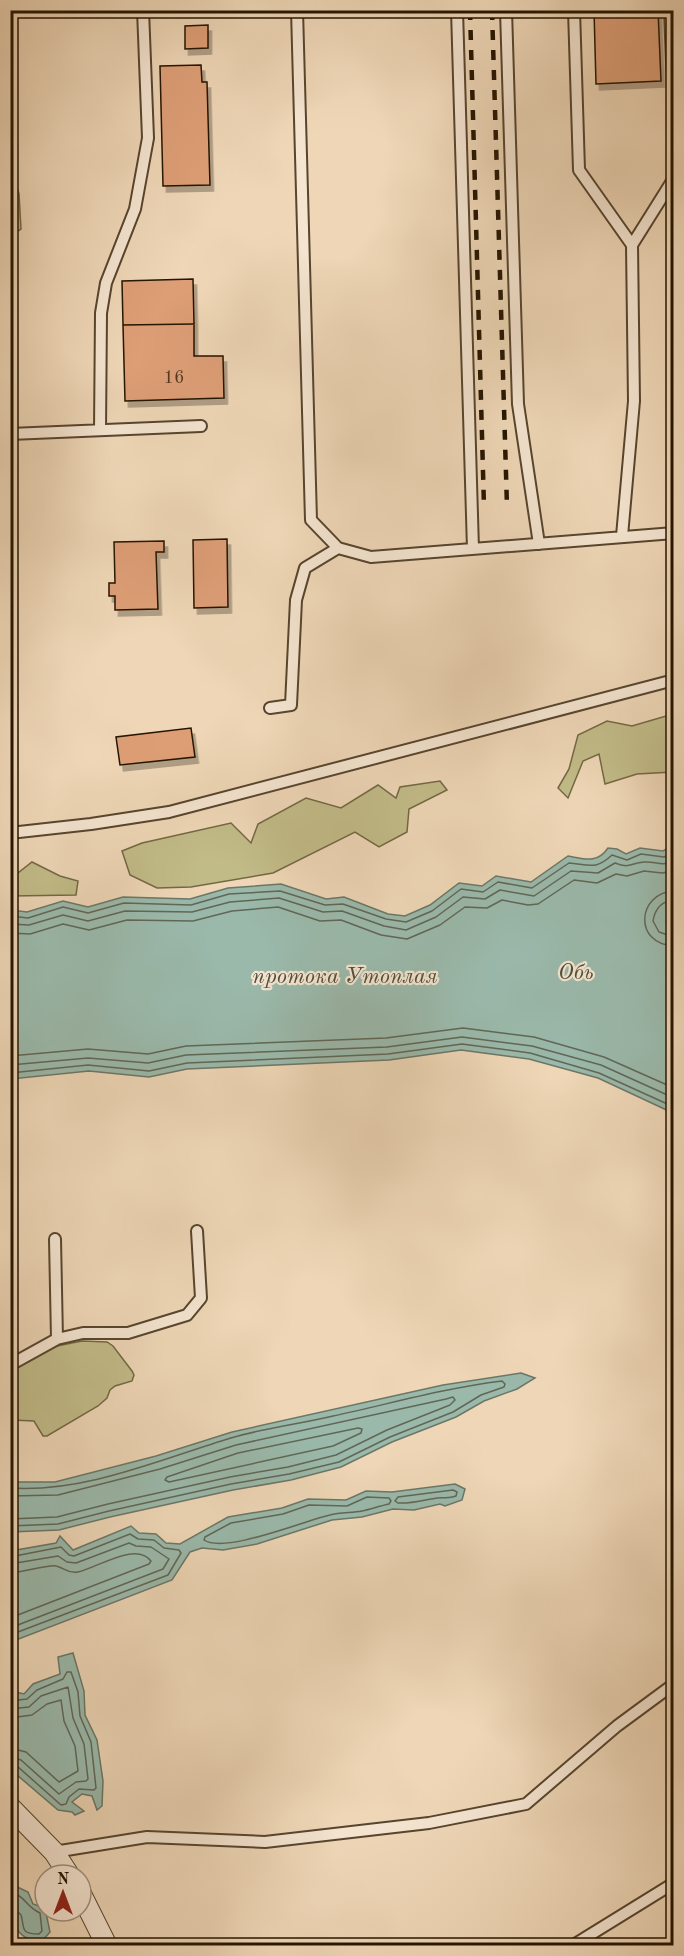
<svg xmlns="http://www.w3.org/2000/svg" width="684" height="1956" font-family="'Old Standard TT',serif">
<defs>
<filter id="shadow"><feDropShadow dx="3.5" dy="6" stdDeviation="0" flood-color="#0004"/></filter>
</defs>
<rect width="100%" height="100%" fill="#eed6b6"/>
<filter id="stains"><feTurbulence type="fractalNoise" baseFrequency=".00333" numOctaves="4"/><feColorMatrix values="0 0 0 0 .2 0 0 0 0 .09 0 0 0 0 .02 0 0 0 .5 -.17"/></filter>
<radialGradient id="worn" r=".72"><stop offset=".6" stop-color="#630" stop-opacity="0"/><stop offset="1" stop-color="#630" stop-opacity=".3"/></radialGradient>
<path fill="#c1bb88" stroke="#736844" stroke-width="1.5" d="M10 163 19 194 21 229 12 235 13 205 11 197Z
M673 714V772L637 774 605 784 599 754 583 761 568 798 558 788 569 769 578 735 607 721 632 726Z
M440 781 447 790 409 809 407 832 379 847 355 832 273 873 191 887 157 888 130 875 122 851 142 843 231 823 251 843 258 824 306 798 341 808 378 785 396 798 400 787Z
M32 862 60 876 78 881 76 895 11 896V873L14 876Z
M82 1341 107 1342 113 1346 132 1371 134 1375 132 1381 115 1386 110 1390 107 1398 98 1406 47 1436H43L34 1421 12 1420 11 1425V1367L57 1346Z"/>
<path fill="#9ab9ab" stroke="#6b7767" stroke-width="1.5" d="M673 845V913L670 914 666 921 674 924 673 1113 598 1078 529 1059 461 1050 389 1060 187 1069 149 1077 89 1071 11 1079V910L27 912 63 901 88 907 123 897 190 899 228 888 281 884 326 899 344 897 388 914 405 916 430 905 459 883 482 886 496 876 531 882 568 856C585 859 597 864 608 848L617 849 626 854 640 848 663 851Z
M521 1373 535 1378 517 1389 484 1401 456 1417 392 1442 341 1467 291 1480 233 1490 110 1517 59 1530 11 1532V1482H55L156 1456 232 1432 443 1385Z
M455 1484 465 1489 462 1500 445 1506 440 1504 414 1510 393 1509 362 1517 332 1520 257 1544 223 1550 202 1548 190 1552 172 1580 11 1642V1551L56 1543 60 1536 73 1550 131 1526 139 1533 156 1534 166 1543 180 1544 228 1517 282 1508 308 1499 346 1500 366 1491 392 1492Z
M73 1653 84 1691 85 1715 97 1740 103 1781 102 1806 97 1810 92 1796 82 1794 72 1802 84 1811 75 1815 72 1812 58 1810 10 1769 11 1696 16 1692 24 1694 33 1684 60 1674 58 1657Z
M11 1884 28 1892 33 1904 45 1908 50 1932 42 1941C28 1940 20 1937 14 1924L17 1918 11 1917Z"/>
<g fill="none" stroke-linecap="round" stroke-linejoin="round">
<path stroke="#606756" stroke-width="1.5" d="M674 891C637 893 633 944 674 946
M674 900C661 901 655 909 653 921L659 932 674 937
M10 916 28 918 63 907 88 913 124 903 191 905 229 894 280 891 325 905 343 904 386 919 406 922 432 911 461 889 483 892 498 882 532 888 569 863C590 865 596 870 612 855L627 860 641 854 664 857 674 852
M10 924 29 925 63 915 88 921 125 911 192 912 230 902 279 898 323 912 342 911 384 926 406 930 436 917 463 897 485 899 500 890 534 896 571 871 598 873 615 863C630 869 630 863 644 862 655 861 662 867 674 861
M10 933 30 934 63 924 89 930 127 920 193 921 232 911 278 907 320 921 341 920 381 935 407 939 440 925 465 907 487 908 502 900 528 905 538 904 574 880 597 883 616 874 627 876 644 871 662 873 674 871
M10 1056 88 1049 148 1054 186 1046 386 1038 463 1028 534 1037 604 1057 674 1088
M10 1065 88 1058 148 1063 186 1055 387 1047 462 1037 532 1046 601 1065 674 1098
M10 1073 88 1065 149 1071 187 1063 388 1054 462 1044 530 1053 599 1073 674 1107
M358 1428 362 1429 361 1433 333 1446 169 1482 165 1480 167 1477 238 1453Z
M10 1488C85 1493 161 1459 231 1438 264 1428 300 1424 333 1416 389 1404 445 1388 502 1381L505 1384 504 1387 481 1395 453 1412 390 1437 339 1462 289 1474 231 1484 109 1511 58 1524 10 1526
M453 1490 457 1492 456 1496C449 1499 444 1497 437 1498 423 1500 412 1504 398 1503L395 1501 398 1497Z
M10 1496 58 1495 160 1469 236 1445 446 1399 453 1397 455 1400 450 1405 387 1430 336 1455 288 1467 230 1477 108 1504 57 1517 10 1519
M367 1497 389 1498 391 1501 389 1504C380 1506 371 1509 362 1511 352 1513 340 1512 330 1515 303 1521 225 1554 204 1540L205 1537 231 1523 283 1514 309 1505 347 1506Z
M10 1557 61 1547 69 1555 74 1556 130 1534 138 1539 154 1540 164 1548 179 1550 181 1553 168 1575 10 1635
M10 1564 58 1556 67 1562 76 1563 129 1543 136 1546 151 1547 169 1559 163 1569 10 1628
M10 1573C21 1573 49 1564 56 1566 65 1568 68 1574 78 1572 97 1568 136 1541 151 1561L149 1564 10 1618
M10 1701 27 1699 37 1690 63 1679 67 1672H71L78 1692 80 1716 91 1742 96 1788 94 1790 79 1789 69 1797 66 1804 61 1805 17 1766 10 1765
M10 1709 29 1707 41 1696 68 1687 73 1718 84 1744 88 1779 86 1781 76 1782 59 1794 21 1760 10 1757
M10 1718 32 1715 47 1704 61 1700 64 1721 75 1746 78 1771 59 1782 26 1752 10 1748
M10 1891C28 1898 24 1905 40 1913L42 1931 39 1934C19 1934 25 1927 21 1915L16 1910H10"/>
</g>
<path fill="#dd9e76" stroke="#251500" stroke-width="1.5" filter="url(#shadow)" d="M594 10H658L661 81 596 84Z
M208 25V48L185 49V26Z
M201 65 202 82H207L210 185 163 186 160 66Z
M193 279 194 324 123 325 122 281Z
M194 324V356H223L224 398 125 401 123 325Z
M227 539 228 607 194 608 193 540Z
M164 541V552H156L158 609 115 610V596H109V583H115L114 542Z
M191 728 195 757 120 765 116 737Z"/>
<g fill="none" stroke-linecap="round" stroke-linejoin="round">
<g stroke="#57452e" stroke-width="14">
<path id="lane" d="M297 10 311 520 338 548 371 557 674 533
M457 10 473 549
M506 10 518 404 539 544
M574 10 579 170 632 245
M670 10 674 116
M100 430 101 313 106 283 135 209 148 138 143 10
M10 434 201 426
M622 536 634 401 632 245 674 178
M270 708 291 705 296 600 305 568 338 548
M10 833 91 824 169 812 674 680
M55 1239 57 1339
M10 1365 57 1339 83 1333H128L187 1315 201 1298 197 1231
M54 1852 147 1837 265 1842 429 1823 526 1804 617 1726 674 1684
M572 1946 674 1883"/>
</g>
<g stroke="#57452e" stroke-width="22">
<path id="street" d="M10 1807 54 1852 69 1875
M81 1894 107 1946"/>
</g>
<use href="#lane" stroke="#f4e4d0" stroke-width="10"/>
<use href="#street" stroke="#f4e4d0" stroke-width="20"/>
<path stroke="#251500" stroke-width="4.5" stroke-dasharray="10 10" stroke-linecap="butt" d="M470 10 484 507
M492 10 507 507"/>
</g>
<g text-anchor="middle" stroke-width="4.5" stroke-linejoin="round" paint-order="stroke">
<g font-size="18" fill="#53371e">
<text x="174" y="383">16</text>
</g>
<g font-size="22" font-style="italic" fill="#4e4e3c" stroke="#f4e4d0">
<text x="576" y="979">Обь</text>
<text x="345" y="983">протока Утоплая</text>
</g>
</g>
<rect width="684" height="1956" fill="none" stroke="#eed6b6" stroke-width="36"/>
<rect x="12" y="12" width="660" height="1932" fill="none" stroke="#251500" stroke-width="3"/>
<rect x="18" y="18" width="648" height="1920" fill="none" stroke="#251500" stroke-width="1.5"/>
<g transform="translate(63 1893)"><circle r="28" fill="#f4e4d0" stroke="#a1917d" stroke-width="1.5"/>
<path d="M0-4.5L10 22L0 15L-10 22Z" fill="#8f2418"/>
<text y="-9" font-size="16" font-weight="bold" text-anchor="middle" fill="#251500">N</text>
</g>
<rect width="100%" height="100%" filter="url(#stains)"/>
<rect width="100%" height="100%" fill="url(#worn)"/>
</svg>
